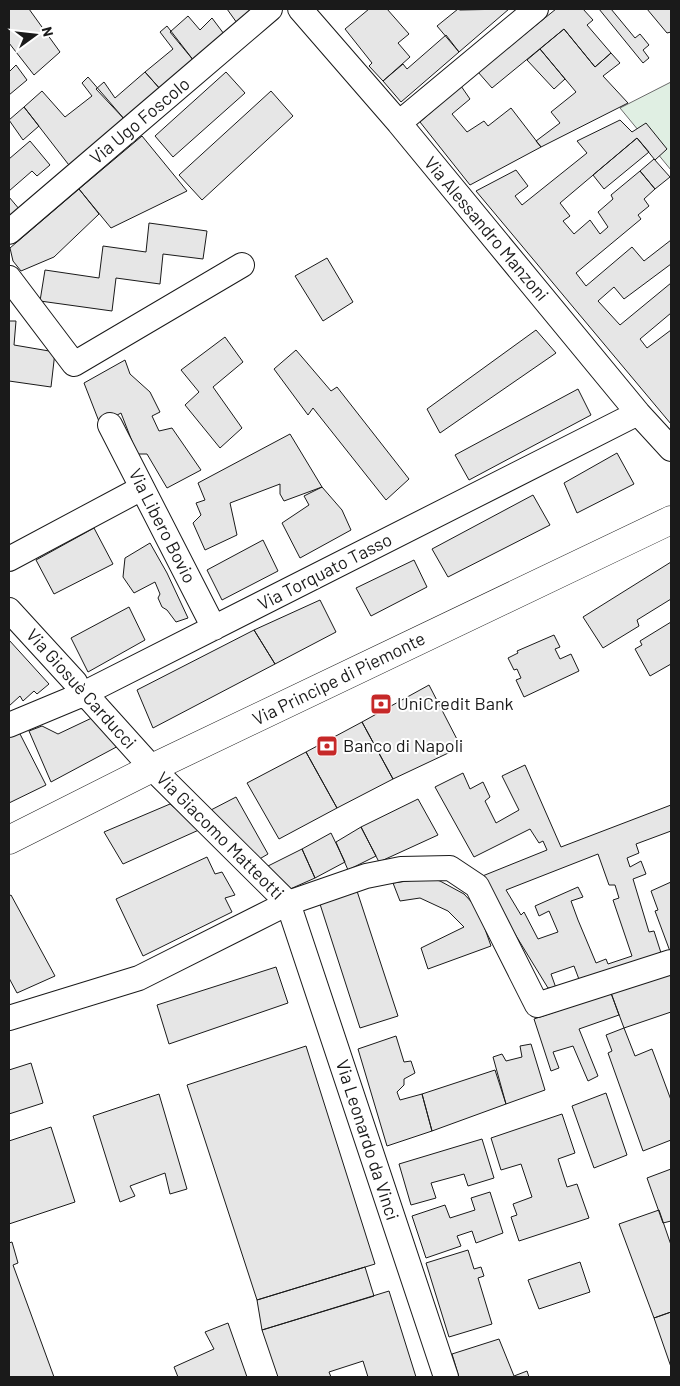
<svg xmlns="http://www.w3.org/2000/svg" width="680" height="1386" font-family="Barlow,sans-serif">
<rect width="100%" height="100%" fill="#fff"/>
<path fill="#e0efe3" stroke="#6a6a6a" d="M671 82V170L620 108Z"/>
<path fill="#e6e6e6" stroke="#1a1a1a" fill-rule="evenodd" d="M9 9H29L60 52 34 75 9 43Z
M227 9H255L237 23Z
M369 9H387L409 34 398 43 410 57 383 81 369 66 372 63 345 29Z
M458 9 460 10 509 9 459 52 437 26Z
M556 9H583L593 20 587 25 611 53 595 67 564 29 492 88 478 72Z
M599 9H611L635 38 640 34 649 45 643 50 649 58 643 63Z
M647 9H671V32L667 33Z
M188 16 200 30 212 18 224 34 194 61 170 32Z
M167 26 194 61 161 90 145 72 173 49 160 32Z
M564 29 595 67 611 53 620 63 603 76 628 103 541 147 536 141 560 123 551 112 576 92 540 49Z
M446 35 459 52 401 102 383 81 403 64 407 69Z
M540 49 565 79 554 89 527 60Z
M16 65 27 80 9 95V72Z
M145 72 161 90 126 121 96 89 104 82 115 98Z
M226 72 245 93 173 157 155 136Z
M88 77 126 121 72 169 24 107 42 91 65 117 92 96 82 83Z
M461 86 470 99 452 114 467 132 484 121 488 126 511 108 541 147 470 185 420 122Z
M271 91 293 116 202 200 179 175Z
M24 107 39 126 23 140 9 120Z
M620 120 632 132 646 123 667 149 655 160 637 138 560 203 570 216 563 221 574 234 590 220 600 234 608 227 598 212 613 199 611 195 640 171 655 189 644 199 649 206 638 215 641 219 576 273 586 286 632 247 644 261 671 240V264L624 299 614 287 598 301 620 325 671 283V313L640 339 647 348 671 330V424L476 191 516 170 528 186 515 196 522 205 587 153 577 141Z
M142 136 187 191 111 228 79 189Z
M637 138 649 152 604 189 593 175Z
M30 141 50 165 37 176 32 171 9 191V159Z
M654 159 670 177 655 189 640 171Z
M79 189 99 214 54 257 21 271 13 261 10 248Z
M9 197 20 210 9 220Z
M149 223 207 231 203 259 163 254 160 284 116 278 112 311 40 301 45 270 99 278 103 246 146 252Z
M327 258 353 302 323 321 295 276Z
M9 321H16L14 345 55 352 51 387 9 381Z
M536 330 556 353 440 433 427 409Z
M225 337 243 362 213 387 242 428 220 448 185 405 199 392 181 370Z
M296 350 331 391 337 387 409 479 386 500 313 408 308 415 274 369Z
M125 360 130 374 150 392 160 412 152 416 159 431 172 428 201 470 167 488 147 454H137L121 413 100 424 84 383Z
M578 389 591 415 469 480 455 455Z
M290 434 322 487 284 501 280 494V484L230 503 237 535 205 550 193 523 201 515 196 503 205 500 198 483Z
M617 453 634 484 577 513 564 483Z
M322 487 342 510 351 530 300 558 282 523 309 505 304 496Z
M533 495 550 525 448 577 432 549Z
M94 528 113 564 54 594 36 560Z
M263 540 278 571 222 600 207 570Z
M150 543 167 573 188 618 176 622 167 610 162 607 158 598 160 594 155 582 134 593 123 577 125 558Z
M414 560 427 587 371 616 356 588Z
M671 562V599L637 620 639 626 603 648 583 617Z
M320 600 336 632 275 664 254 630Z
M129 607 145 640 88 672 71 638Z
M671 622V664L650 676 635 649 642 645 640 641Z
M254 630 275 664 153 728 137 690Z
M554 635 560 647 555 649 560 659 571 654 579 671 524 697 516 680 521 678 517 669 514 670 508 658 518 653 517 651Z
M9 640 49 684 37 694 34 691 23 701 20 696 9 706Z
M429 685 461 747 393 779 362 722Z
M96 716 122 744 51 782 29 731 42 726 58 734Z
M362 722 393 779 337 808 306 752Z
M19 732 46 785 9 803V736Z
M306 752 337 808 279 839 247 783Z
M525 765 561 847 671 805V831L636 844 639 853 627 858 630 867 641 861 646 874 633 879 649 932 654 931 662 956 580 982 574 966 551 974 556 988H548L480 877 547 850 543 841 539 843 530 829 474 857 435 787 463 773 470 789 483 782 490 797 485 801 496 823 519 810 502 776ZM598 854 609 885H615L619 898 613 900 632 956 608 964 606 959 596 963 578 920 571 901 583 897 578 887 535 906 539 916 549 911 558 932 538 939 524 912 521 915 506 890Z
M236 797 268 854 251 864 209 811Z
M418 799 438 835 379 862 361 827Z
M170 804 201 829 123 864 104 832Z
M361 827 376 856 348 870 336 842Z
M331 833 345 862 315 878 302 849Z
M302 849 315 878 288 890 264 868Z
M207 857 215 874 222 872 235 895 225 898 232 912 143 956 116 899Z
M429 878 440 881 464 894 478 909 491 946 428 969 421 948 464 927 448 911 420 898 400 901 393 883Z
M671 882V954L655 911 658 910 651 891Z
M356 888 398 1016 360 1028 319 901Z
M11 895 55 976 17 993 9 978V896Z
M276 967 288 1003 169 1044 157 1005Z
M671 972V1012L624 1028 611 993Z
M611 993 619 1015 579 1029 598 1076 588 1081 573 1046 553 1052 559 1068 551 1071 534 1019Z
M624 1028 635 1056 652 1049 671 1100V1140L643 1151 608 1053 612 1051 606 1035Z
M396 1036 404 1062 411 1061 415 1073 404 1079V1085L397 1092 400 1100 422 1094 432 1131 387 1146 358 1049Z
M531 1044 545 1090 506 1104 493 1057 502 1054 506 1061 522 1057 520 1046Z
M306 1046 375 1264 257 1300 187 1085Z
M31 1063 43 1103 9 1114V1070Z
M495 1070 506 1104 432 1131 422 1094Z
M606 1093 627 1155 594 1168 572 1106Z
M159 1094 187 1189 170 1194 165 1173 130 1186 135 1196 120 1202 93 1116Z
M562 1114 575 1153 558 1159 567 1187 577 1184 589 1218 519 1241 511 1217 517 1215 513 1204 532 1197 521 1164 501 1170 491 1138Z
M51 1127 75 1202 9 1224V1141Z
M482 1139 494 1178 468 1186 464 1174 431 1183 436 1198 411 1205 399 1164Z
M671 1169V1221L663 1223 647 1178Z
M490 1192 503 1233 476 1243 472 1231 457 1236 461 1246 426 1258 412 1216 445 1205 450 1218 475 1210 471 1198Z
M659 1210 671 1245V1312L654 1318 619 1224Z
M12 1242 18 1263 13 1265 54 1377H9V1243Z
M468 1250 474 1269 481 1267 484 1276 478 1278 492 1324 449 1337 426 1263Z
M580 1262 590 1292 539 1309 528 1280Z
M365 1267 374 1296 262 1330 257 1300Z
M389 1291 416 1377H368L363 1361 329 1372 331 1377H278L262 1330Z
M671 1312V1367L654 1318Z
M228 1323 247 1377H178L174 1367 214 1349 205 1332Z
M499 1339 514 1376 527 1371 529 1377H459L452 1354Z"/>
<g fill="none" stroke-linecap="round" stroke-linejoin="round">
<g stroke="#1a1a1a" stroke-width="26">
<path id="minor" d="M300 9 399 123 638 413 671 449
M399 123 536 9
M9 232 270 9
M9 278 74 364 242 265
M110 425 214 628
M9 559 142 488
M9 610 75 682 81 695 89 698 152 768 288 903 446 1377
M9 725 81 695 638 413
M9 1018 139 978 288 903 366 876 401 869 450 868 477 886 537 1005 671 962"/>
</g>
<g stroke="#1a1a1a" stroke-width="29">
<path id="major" d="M9 840 152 768 671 520"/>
</g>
<use href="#minor" stroke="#fff" stroke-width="24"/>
<use href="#major" stroke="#fff" stroke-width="28"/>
</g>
<defs>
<g id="bank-square" transform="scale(1.125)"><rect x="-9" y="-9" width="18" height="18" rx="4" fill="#c62828" stroke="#fff"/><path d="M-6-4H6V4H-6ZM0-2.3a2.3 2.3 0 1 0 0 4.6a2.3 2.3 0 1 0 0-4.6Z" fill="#fff"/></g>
</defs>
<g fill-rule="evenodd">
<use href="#bank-square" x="381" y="704"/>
<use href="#bank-square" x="327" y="746"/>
</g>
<g text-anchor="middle" stroke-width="4" stroke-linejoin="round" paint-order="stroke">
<g font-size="18" fill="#1a1a1a" stroke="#fff">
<text transform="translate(140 121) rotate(-40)" y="6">Via Ugo Foscolo</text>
<text transform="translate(486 229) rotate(50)" y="6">Via Alessandro Manzoni</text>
<text transform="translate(162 526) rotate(63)" y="6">Via Libero Bovio</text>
<text transform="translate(325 572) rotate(-27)" y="6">Via Torquato Tasso</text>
<text transform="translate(339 679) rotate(-26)" y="6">Via Principe di Piemonte</text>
<text transform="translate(81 689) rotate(48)" y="6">Via Giosuè Carducci</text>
<text transform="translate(220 836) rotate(45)" y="6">Via Giacomo Matteotti</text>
<text transform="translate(367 1140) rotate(72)" y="6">Via Leonardo da Vinci</text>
</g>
<g font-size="18" fill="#1a1a1a" stroke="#fff" text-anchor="start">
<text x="397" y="710">UniCredit Bank</text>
<text x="343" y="752">Banco di Napoli</text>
</g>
</g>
<rect width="680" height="1386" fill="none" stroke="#1a1a1a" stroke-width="20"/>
<g transform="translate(35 35) rotate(75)" stroke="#ffffff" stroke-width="4" paint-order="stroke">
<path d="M0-4L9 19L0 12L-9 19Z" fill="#1a1a1a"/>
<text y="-8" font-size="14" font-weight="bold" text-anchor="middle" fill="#1a1a1a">N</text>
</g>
</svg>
